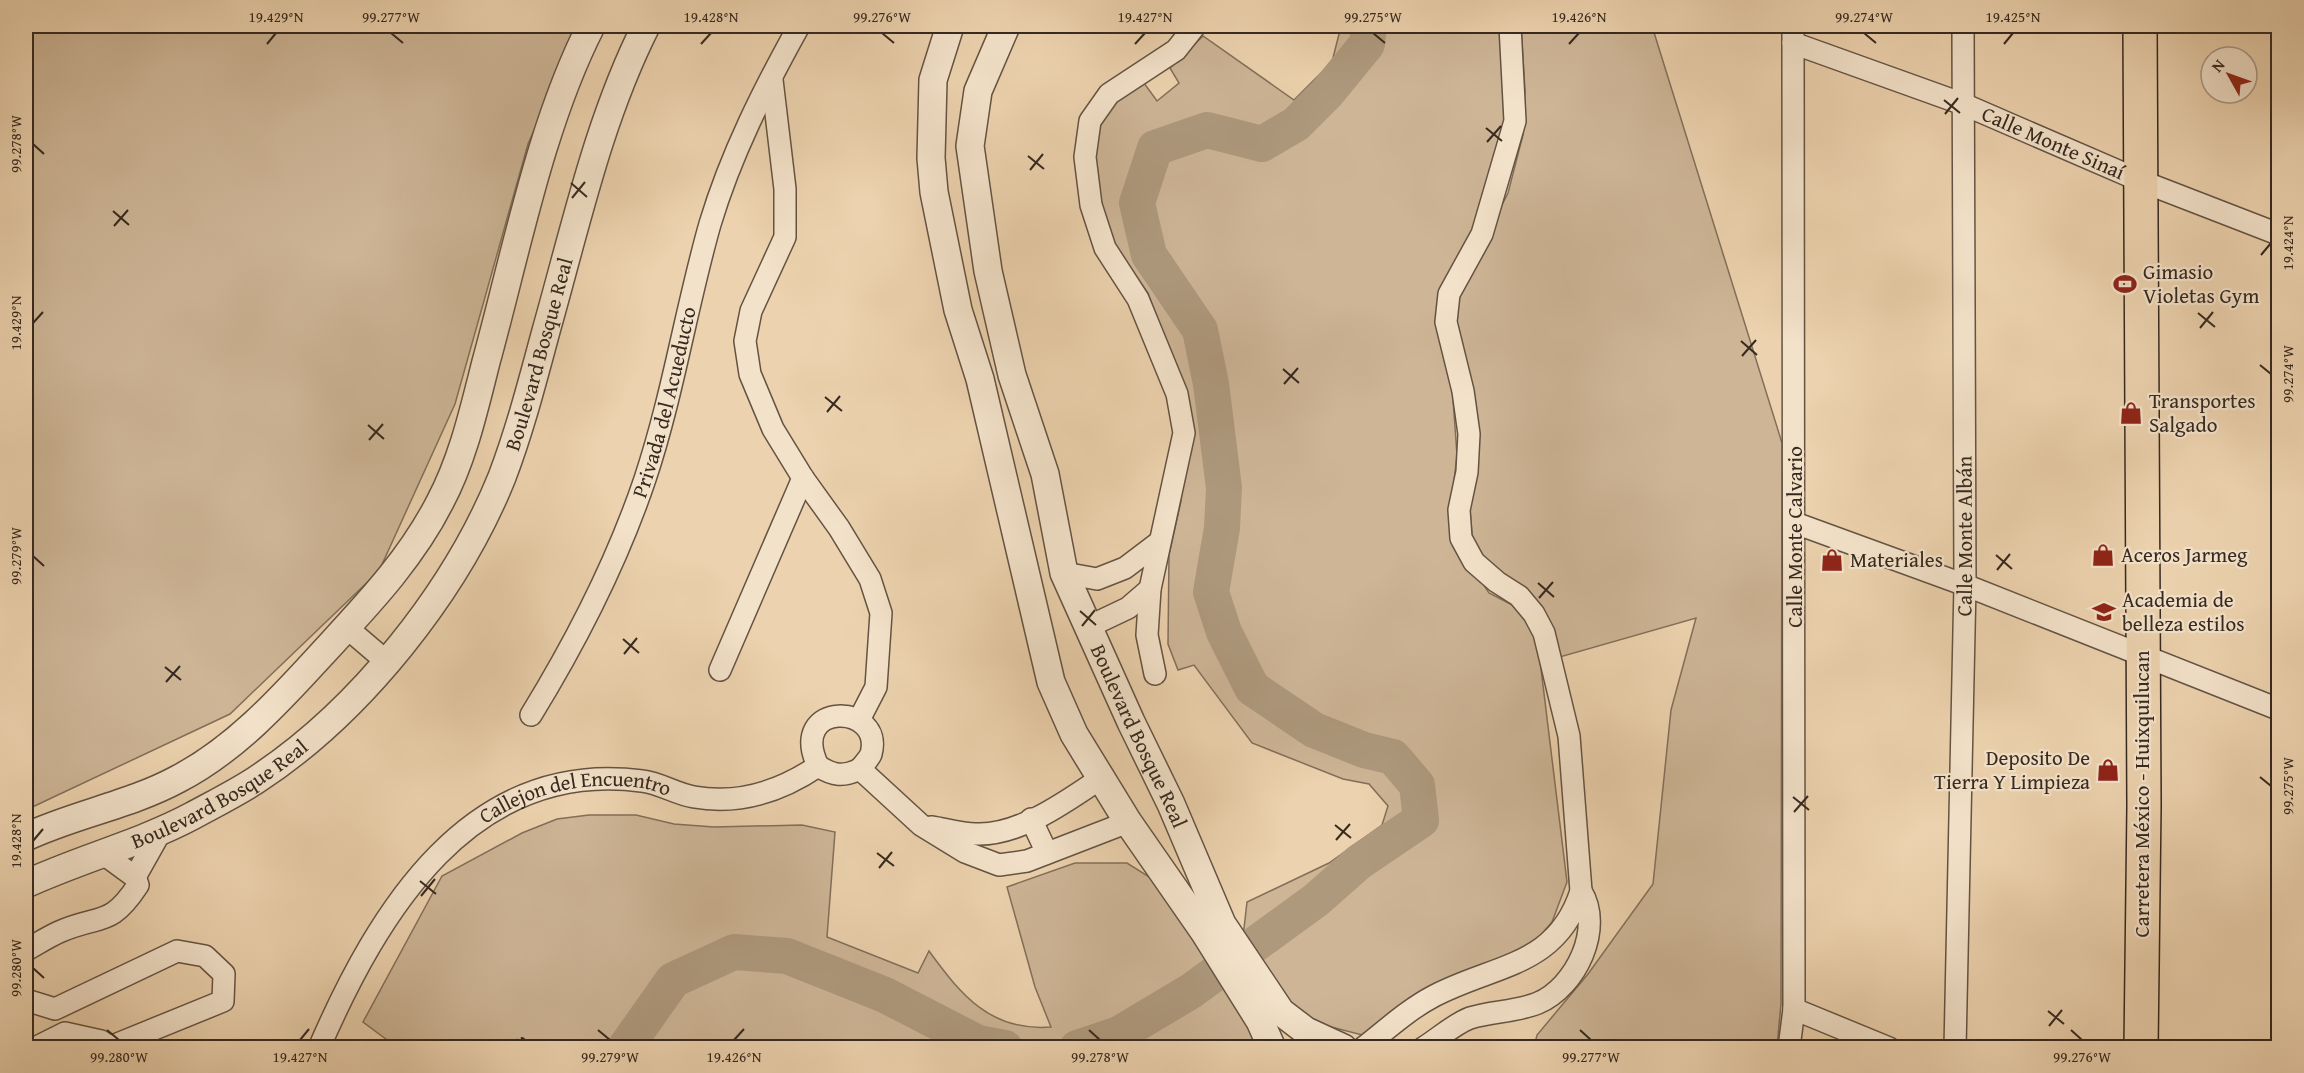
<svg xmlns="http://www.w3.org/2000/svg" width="2304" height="1073" font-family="'Gentium Book Plus',serif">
<rect width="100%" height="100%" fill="#ecd2ae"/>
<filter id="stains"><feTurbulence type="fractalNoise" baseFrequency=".00333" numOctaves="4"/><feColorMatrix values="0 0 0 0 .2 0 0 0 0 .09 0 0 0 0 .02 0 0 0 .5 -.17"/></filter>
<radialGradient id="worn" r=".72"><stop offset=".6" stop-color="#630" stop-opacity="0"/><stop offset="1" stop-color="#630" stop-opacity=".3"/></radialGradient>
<path fill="#cdb596" stroke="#826f5a" stroke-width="1.5" d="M32 26H580L528 144 455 404 379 571 230 714 26 810V33Z
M1341 26H1505L1509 119 1492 187 1438 328 1452 385 1457 455 1452 499 1456 543 1489 593 1518 608 1537 636 1567 882 1552 922 1526 952 1366 1036 1312 1022 1277 991 1243 937 1247 902 1329 863 1382 825 1388 806 1369 784 1343 779 1252 743 1194 665 1178 670 1168 644 1169 555 1181 501 1189 403 1148 293 1106 233 1091 139 1110 102 1144 83 1157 101 1179 83 1170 68 1203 36 1294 100 1332 62Z
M1521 26H1652L1782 443 1781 1004 1777 1047H1534L1537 1035 1588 974 1653 884 1671 710 1696 618 1553 659 1473 545 1453 318 1460 280 1477 254 1508 193 1523 135 1525 91Z
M589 815H636L674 824 714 827 802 825 835 832 827 937 918 973 929 951C961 995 991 1032 1051 1027L1035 987 1007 887 1075 863H1127L1151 878 1180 915 1260 1047 398 1048 363 1022 442 876 522 833 557 819Z"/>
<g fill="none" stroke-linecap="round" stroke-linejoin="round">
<path stroke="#ae997d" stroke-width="36" d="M625 1048 673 980 734 952 787 956 885 995 978 1043 1005 1048
M1077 1048 1119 1034 1191 991 1316 900 1359 862 1421 820 1417 785 1393 757 1364 750 1314 730 1252 688 1224 632 1211 592 1222 528 1224 488 1211 384 1200 330 1149 255 1137 203 1155 148 1207 130 1262 144 1296 124 1327 93 1367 44 1369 26"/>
<g stroke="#645343" stroke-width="24">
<g id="minor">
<path id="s1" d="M1793 43 1963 104 2141 181 2278 234"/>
<path d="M772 80 785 189V237L751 311 745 341 750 374 773 429 803 478 839 528 870 579 881 613 876 687 859 720"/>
<path d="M1795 523 1965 585 2278 709"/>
<path d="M1064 573 1097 579 1125 568 1158 543"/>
<path d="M346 627 387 662"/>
<path d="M1088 627 1128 608 1150 589"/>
<path d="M720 670 803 478"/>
<path d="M1155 674 1147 635 1150 589 1184 433 1177 394 1138 299 1105 248 1091 205 1085 157 1090 121 1109 94 1176 50 1195 26"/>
<path id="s2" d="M531 715C577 640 617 562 645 479 673 395 686 308 710 224 731 154 764 89 799 26"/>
<path d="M818 766C787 700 885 703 871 754 869 759 863 765 860 769"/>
<path d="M818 766C834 776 843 777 860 769"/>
<path d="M860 769 921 825 965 852 999 865 1027 861 1128 822"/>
<path d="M1031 819 1047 853"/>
<path d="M931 827C945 829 961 834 976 834 1019 836 1067 801 1101 778"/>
<path d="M135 877 162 829"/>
<path d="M26 950C37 944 48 937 59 932 100 914 110 928 138 885L135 877 105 855"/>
<path d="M26 1000 55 1009 177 951 205 956 224 974 223 1001 110 1047 101 1041 65 1033 35 1048"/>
<path d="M1794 1009 1889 1048"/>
<path id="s3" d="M319 1048C378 912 470 758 642 781 660 783 676 794 694 797 739 805 781 791 818 766"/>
<path d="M1363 1048C1386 1030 1409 1009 1434 996 1495 964 1557 967 1581 891L1569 736 1544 633 1534 614 1519 596 1497 582 1474 562 1461 538 1459 510 1467 472 1469 434 1463 391 1446 322 1449 294 1482 234 1515 121 1510 26"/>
<path d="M1423 1048C1438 1039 1454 1024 1470 1018 1492 1011 1516 1012 1538 1003 1576 987 1604 928 1581 891"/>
<path d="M1789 1048 1794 1009 1793 26"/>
<path id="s4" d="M1955 1048 1965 585 1963 26"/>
</g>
</g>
<g stroke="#645343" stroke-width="30">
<g id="tertiary">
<path d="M950 26 933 80 931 158 934 192 958 310 980 379 1051 682 1074 734 1128 822 1205 933 1260 1021 1272 1048"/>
<path id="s5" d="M1006 26 978 91 970 146 988 271 1012 375 1045 474 1064 573 1131 722 1171 804 1222 924 1281 1012 1306 1031 1343 1048"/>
<path d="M26 837C75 814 130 805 178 779 234 750 279 701 321 655 365 607 410 561 440 502 463 459 474 409 486 362 516 253 540 126 591 26"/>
<path id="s6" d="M26 884C80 859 139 844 192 816 214 804 236 793 256 780 360 712 456 591 502 477 520 430 533 379 546 331 575 229 598 121 646 26"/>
</g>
</g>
<g stroke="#36291f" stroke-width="36">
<path id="primary" d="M2140 26 2144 806 2141 1048"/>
</g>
<path stroke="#36291f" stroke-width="4" stroke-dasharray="4.5 3" stroke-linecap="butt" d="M511 1048 512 1043 522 1039 535 1048"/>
<use href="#minor" stroke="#f3e2ca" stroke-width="21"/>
<use href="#tertiary" stroke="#f3e2ca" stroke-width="27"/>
<use href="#primary" stroke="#ecd2ae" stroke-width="33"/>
</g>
<path fill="none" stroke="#36291f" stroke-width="2" d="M391 33 403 43M882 33 894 43M1373 33 1385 43M1864 33 1876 43M267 44 276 33M701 44 711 33M1135 44 1145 33M1569 44 1579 33M2004 44 2013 33M1944 100 1960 113M1945 114 1958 98M1486 128 1502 141M1487 142 1501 126M33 144 44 154M1028 156 1044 169M1030 170 1043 154M571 183 587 197M572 198 585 182M113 211 129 225M114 226 128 210M2261 255 2271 243M2198 313 2215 327M33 323 43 312M2200 328 2213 312M1741 341 1757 355M1742 356 1756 340M2260 365 2271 374M1283 369 1299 383M1284 384 1298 368M825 397 842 411M827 412 840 396M368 425 384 439M369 440 383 424M1996 555 2012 569M33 556 44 566M1997 570 2010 554M1538 583 1554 597M1539 598 1553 582M1080 611 1096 625M1082 626 1095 610M623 639 639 653M624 654 637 638M165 667 181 680M166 682 180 666M2260 777 2271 786M1793 797 1809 810M1794 812 1808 796M1335 825 1351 838M1336 840 1350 824M33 841 43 829M877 853 894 866M879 868 892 852M420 881 436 894M421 896 435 879M33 968 44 978M2048 1011 2064 1024M2049 1026 2062 1010M107 1030 119 1040M598 1030 610 1040M1089 1030 1100 1040M1580 1030 1591 1040M2071 1030 2082 1040M300 1040 309 1029M734 1040 744 1029"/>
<defs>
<g id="stadium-bare" transform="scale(1.8)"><path d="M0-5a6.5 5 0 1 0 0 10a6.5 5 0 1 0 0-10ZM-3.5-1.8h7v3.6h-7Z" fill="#8f2418" stroke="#f3e2ca" stroke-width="2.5" paint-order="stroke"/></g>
<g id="shop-bare" transform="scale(1.8)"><path d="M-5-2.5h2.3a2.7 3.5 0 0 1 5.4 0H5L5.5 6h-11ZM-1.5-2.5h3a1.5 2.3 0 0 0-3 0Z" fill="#8f2418" stroke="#f3e2ca" stroke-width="2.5" paint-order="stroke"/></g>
<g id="university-bare" transform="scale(1.8)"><path d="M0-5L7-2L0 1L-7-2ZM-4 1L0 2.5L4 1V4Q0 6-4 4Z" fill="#8f2418" stroke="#f3e2ca" stroke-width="2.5" paint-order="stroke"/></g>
</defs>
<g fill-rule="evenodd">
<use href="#stadium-bare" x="2125" y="284"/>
<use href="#shop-bare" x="2131" y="413"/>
<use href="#shop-bare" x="2103" y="555"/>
<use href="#shop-bare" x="1832" y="560"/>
<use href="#university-bare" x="2104" y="612"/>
<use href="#shop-bare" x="2108" y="770"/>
</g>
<g text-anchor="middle" stroke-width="4.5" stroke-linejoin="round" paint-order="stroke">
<g font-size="21" fill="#36291f" stroke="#f3e2ca">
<text dy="7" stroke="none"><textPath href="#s1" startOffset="279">Calle Monte Sinaí</textPath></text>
<text dy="7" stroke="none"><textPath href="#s6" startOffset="777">Boulevard Bosque Real</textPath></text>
<text dy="7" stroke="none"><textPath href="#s2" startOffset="342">Privada del Acueducto</textPath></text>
<text transform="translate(1795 537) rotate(-90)" y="7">Calle Monte Calvario</text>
<text dy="7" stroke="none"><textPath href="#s4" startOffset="512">Calle Monte Albán</textPath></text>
<text dy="7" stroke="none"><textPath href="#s5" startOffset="744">Boulevard Bosque Real</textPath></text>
<text dy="7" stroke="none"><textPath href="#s6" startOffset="214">Boulevard Bosque Real</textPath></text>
<text transform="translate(2142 794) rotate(-90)" y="7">Carretera México - Huixquilucan</text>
<text dy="7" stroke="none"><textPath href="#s3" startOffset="384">Callejon del Encuentro</textPath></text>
</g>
<g font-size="21" fill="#36291f" stroke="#f3e2ca" text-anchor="start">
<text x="2143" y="279">Gimasio<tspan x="2143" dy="24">Violetas Gym</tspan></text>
<text x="2149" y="408">Transportes<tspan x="2149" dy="24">Salgado</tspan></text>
<text x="2121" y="562">Aceros Jarmeg</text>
<text x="1850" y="567">Materiales</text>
<text x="2122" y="607">Academia de<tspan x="2122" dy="24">belleza estilos</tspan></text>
<text x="2090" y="765" text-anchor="end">Deposito De<tspan x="2090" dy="24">Tierra Y Limpieza</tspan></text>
</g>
</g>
<rect width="2304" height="1073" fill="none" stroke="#ecd2ae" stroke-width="66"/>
<g transform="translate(2229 75) rotate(310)"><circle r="28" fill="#f3e2ca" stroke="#a79886" stroke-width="1.5"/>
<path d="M0-4.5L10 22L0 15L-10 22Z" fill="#8f2418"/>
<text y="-9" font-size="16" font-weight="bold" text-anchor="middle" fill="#36291f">N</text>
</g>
<rect x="33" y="33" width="2238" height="1007" fill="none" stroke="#36291f" stroke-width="2"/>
<g font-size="15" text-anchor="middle" fill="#36291f">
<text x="276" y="22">19.429°N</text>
<text x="391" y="22">99.277°W</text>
<text x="711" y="22">19.428°N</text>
<text x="882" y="22">99.276°W</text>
<text x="1145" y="22">19.427°N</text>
<text x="1373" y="22">99.275°W</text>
<text x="1579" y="22">19.426°N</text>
<text x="1864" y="22">99.274°W</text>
<text x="2013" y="22">19.425°N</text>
<text transform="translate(16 144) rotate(-90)" y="5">99.278°W</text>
<text transform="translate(2288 243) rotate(-90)" y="5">19.424°N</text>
<text transform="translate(16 323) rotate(-90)" y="5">19.429°N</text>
<text transform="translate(2288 374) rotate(-90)" y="5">99.274°W</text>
<text transform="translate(16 556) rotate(-90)" y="5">99.279°W</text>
<text transform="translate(2288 786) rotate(-90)" y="5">99.275°W</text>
<text transform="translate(16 841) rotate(-90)" y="5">19.428°N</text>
<text transform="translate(16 968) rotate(-90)" y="5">99.280°W</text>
<text x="119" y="1062">99.280°W</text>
<text x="300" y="1062">19.427°N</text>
<text x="610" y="1062">99.279°W</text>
<text x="734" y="1062">19.426°N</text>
<text x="1100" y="1062">99.278°W</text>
<text x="1591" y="1062">99.277°W</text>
<text x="2082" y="1062">99.276°W</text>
</g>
<rect width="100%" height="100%" filter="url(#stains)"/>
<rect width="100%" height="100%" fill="url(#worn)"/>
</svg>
